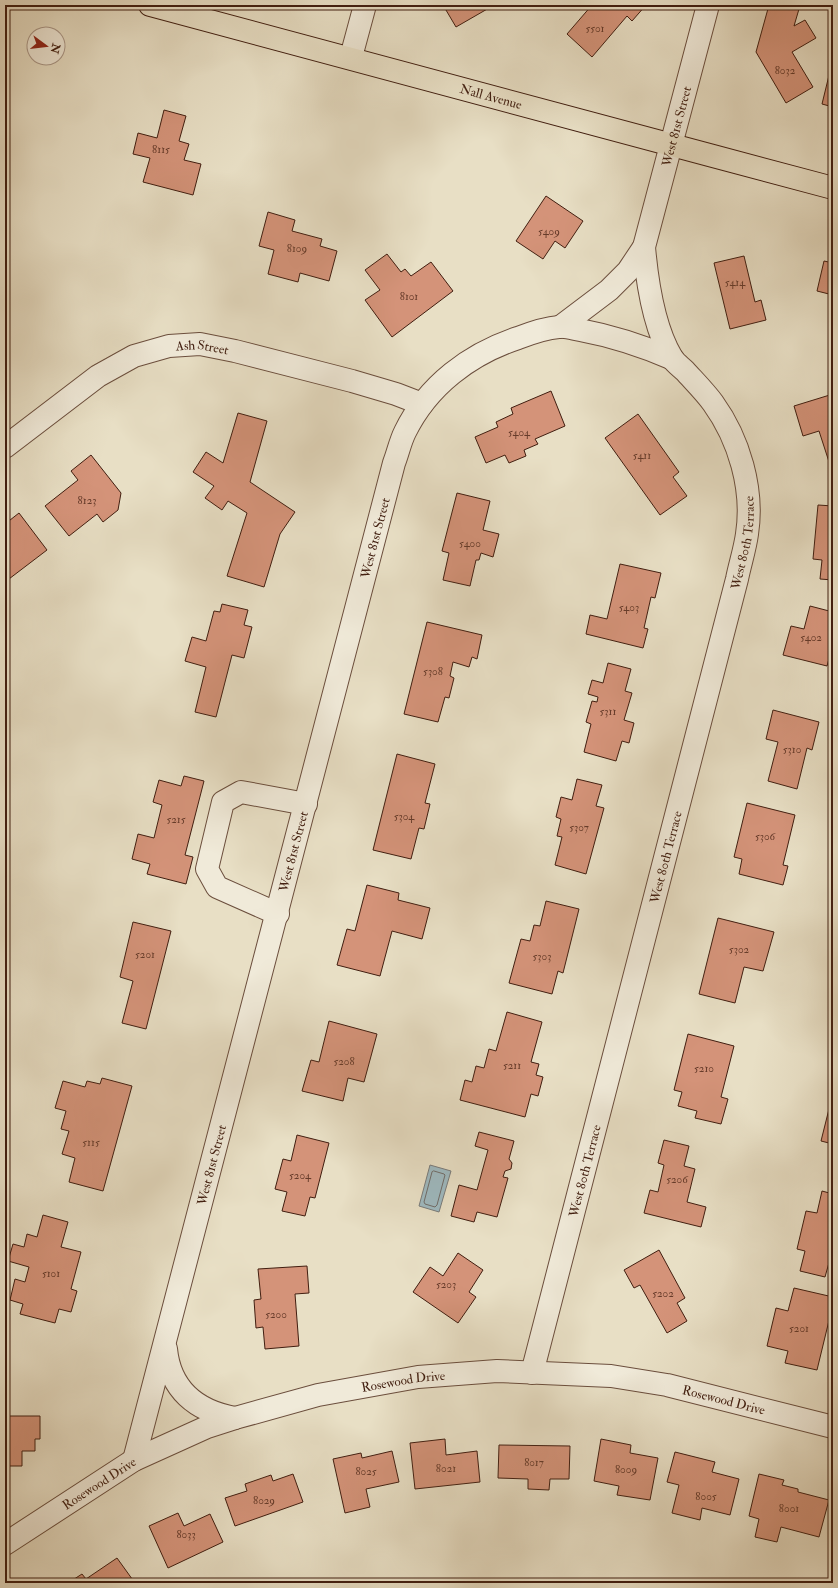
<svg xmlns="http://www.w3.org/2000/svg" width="838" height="1588" font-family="'IM FELL Double Pica',serif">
<rect width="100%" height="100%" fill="#e8dfc5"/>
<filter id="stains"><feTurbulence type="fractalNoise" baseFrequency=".005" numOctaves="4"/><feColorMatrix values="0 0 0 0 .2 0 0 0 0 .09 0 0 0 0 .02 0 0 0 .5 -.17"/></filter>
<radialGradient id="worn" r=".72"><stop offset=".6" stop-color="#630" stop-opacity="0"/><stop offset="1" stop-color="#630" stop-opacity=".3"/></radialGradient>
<path fill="#9eb9c0" stroke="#797b7a" d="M430 1165 451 1171 439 1212 419 1206Z"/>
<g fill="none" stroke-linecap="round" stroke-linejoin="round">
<path stroke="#706c68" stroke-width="1" d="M434 1171 444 1174 445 1175 437 1205 435 1207 425 1204 424 1202 432 1172Z"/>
</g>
<path fill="#d49379" stroke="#411e10" d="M443 5H487L489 8 456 27Z
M592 5H646L632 21 627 16 592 57 567 34Z
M769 5H784L799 9 794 26 805 20 816 38 792 52 813 87 786 103 756 52Z
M832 63H833V107L822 104Z
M164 110 186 116 179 141 189 144 184 160 201 164 193 195 143 182 150 158 133 154 138 133 157 138Z
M546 196 583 221 565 248 555 241 543 259 516 241Z
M268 212 295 220 292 231 322 239 320 246 337 251 329 281 300 273 298 282 268 274 274 250 259 246Z
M387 254 401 272 405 269 411 276 431 262 453 291 392 337 365 300 380 290 365 270Z
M744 256 755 302 761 300 766 320 730 329 714 263Z
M824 261 833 263V295L817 291Z
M551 391 565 426 535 439 538 444 524 450 526 456 509 463 505 455 486 463 475 437 498 427 496 422 513 414 511 408Z
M833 394V468H831L819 431 803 436 794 406Z
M238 413 267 421 250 482 295 512 280 534 264 587 227 576 247 513 228 501 222 510 205 498 214 486 193 472 206 452 223 463Z
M638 414 679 472 673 477 687 496 660 515 605 438Z
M91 455 121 493 118 510 103 522 97 514 69 536 45 506 78 480 71 471Z
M457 493 490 501 483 530 499 534 493 557 481 553 479 560H476L470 586 443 580 449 553 442 551Z
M818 505 833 506V580L820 579 822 560 813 559Z
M19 513 47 550 5 582V524Z
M620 564 661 573 655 598 651 597 644 628 648 629 643 648 586 634 590 615 607 619Z
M222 604 248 610 244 625 252 627 244 658 232 655 216 717 195 712 206 667 185 661 192 637 206 641 214 611 220 612Z
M810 606 833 612V644L827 666 783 655 791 626 804 629Z
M427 622 482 635 477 659 472 657 469 667 453 662 450 676 454 678 449 698 445 697 438 722 404 714Z
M608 663 631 669 625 691 632 693 624 720 634 723 629 743 622 741 616 761 584 752 591 724 586 722 592 701 597 702 598 697 588 694 592 680 603 683Z
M773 710 819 722 812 750 807 748 797 789 768 781 778 742 766 739Z
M397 754 435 764 425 803 430 804 424 829 419 828 411 859 373 850Z
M184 776 204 781 185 855 193 857 186 884 147 874 150 864 132 859 138 834 154 838 162 805 153 802 159 780 181 786Z
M577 779 602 785 596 806 604 808 586 874 555 865 562 837 557 836 561 819 556 817 561 797 572 800Z
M747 803 795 815 783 865 788 866 783 885 739 874 742 859 734 857Z
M367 885 399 893 398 900 430 908 422 939 392 931 380 976 337 965 347 929 355 931Z
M546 901 579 909 563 973 558 971 552 994 509 983 521 939 530 941 534 925 540 926Z
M718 918 774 932 763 971 744 967 735 1003 699 994Z
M133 922 171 931 146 1029 122 1023 133 981 120 977Z
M507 1012 542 1022 531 1062 539 1064 536 1075 543 1077 538 1096 531 1094 525 1117 460 1100 465 1080 472 1082 476 1066 484 1068 489 1049 496 1051Z
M329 1021 377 1034 364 1082 348 1078 343 1101 302 1091 311 1060 319 1062Z
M688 1034 734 1046 721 1097 728 1099 721 1124 695 1118 697 1111 678 1106 682 1092 674 1090Z
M102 1078 132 1086 103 1191 69 1182 75 1158 62 1154 69 1131 61 1129 66 1111 55 1108 63 1081 85 1087 87 1081 100 1084Z
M830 1105H833V1144L821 1141Z
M479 1132 514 1141 509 1159 512 1163 511 1169 505 1171 503 1177 508 1178 497 1217 477 1212 474 1222 451 1216 459 1185 477 1190 488 1150 475 1146Z
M297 1135 329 1143 315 1198 310 1197 305 1216 282 1211 287 1192 275 1189 283 1159 291 1161Z
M664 1140 689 1146 684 1166 695 1169 687 1202 706 1207 701 1227 644 1213 650 1190 658 1192 664 1165 658 1163Z
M822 1191 833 1194V1252H832L825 1277 800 1271 805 1251 797 1249 806 1211 817 1213Z
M43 1215 68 1222 61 1247 81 1252 71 1289 77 1291 71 1312 59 1309 55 1323 20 1314 23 1304 10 1300 15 1279 25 1282 29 1267 8 1261 13 1244 24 1247 27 1234 37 1237Z
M659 1250 685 1298 677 1303 687 1321 667 1333 640 1285 634 1288 624 1270Z
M458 1253 483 1270 469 1292 476 1297 458 1323 413 1292 430 1267 443 1276Z
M307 1266 309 1293 295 1294 299 1346 265 1349 263 1327 256 1328 254 1300 261 1299 258 1269Z
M794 1288 833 1297V1304L817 1370 785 1363 788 1351 767 1346 776 1308 788 1311Z
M5 1416H40V1439H35V1451H22V1466H5Z
M445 1439 446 1455 477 1451 480 1482 415 1489 410 1443Z
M601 1439 631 1445 630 1453 658 1458 650 1500 617 1495 619 1486 594 1481Z
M499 1445 570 1446 569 1479H550L549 1490 528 1489V1479L498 1478Z
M392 1451 399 1482 366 1489 370 1507 345 1513 333 1459 361 1453 362 1458Z
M675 1452 715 1462 712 1472 739 1479 730 1515 702 1508 700 1520 672 1513 679 1485 667 1482Z
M293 1474 303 1502 235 1526 225 1498 247 1491 245 1484 271 1475 273 1481Z
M759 1474 784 1480 782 1485 798 1489V1492L829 1500 819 1537 781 1527 777 1542 755 1537 759 1519 749 1516Z
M178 1513 184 1526 210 1514 223 1542 168 1568 149 1526Z
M117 1558 135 1583H68L82 1574 86 1579Z"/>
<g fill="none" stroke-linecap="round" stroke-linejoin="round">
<g stroke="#6b4e3d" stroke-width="24">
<g id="minor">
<path d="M351 57 365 5"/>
<path d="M560 327 609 290 628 271 644 247"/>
<path id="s1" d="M5 447 98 376 134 356 169 346 200 344 235 351 352 381 396 394 422 404"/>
<path d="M278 914 217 887 207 869 223 802 241 792 306 804"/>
<path d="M166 1349C170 1390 196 1411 235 1418"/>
<path id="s2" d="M532 1373 737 579C740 564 745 549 747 534 754 489 739 439 713 403 705 392 694 381 685 371 681 367 675 363 672 358 654 328 647 281 644 247L708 5"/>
<path id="s3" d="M134 1460 394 463C398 453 400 442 405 432 428 385 470 354 518 338 531 333 545 328 559 327 566 326 574 329 580 330 612 336 643 346 673 359"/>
<path id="s4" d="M5 1544 134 1460 207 1427 235 1418 318 1395 418 1377 497 1371 611 1376 667 1385 833 1427"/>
</g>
</g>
<g stroke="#411e10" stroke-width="24">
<g id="major">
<path id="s5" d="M150 5C378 64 605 128 833 188"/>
</g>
</g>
<use href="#minor" stroke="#f0ead9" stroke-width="22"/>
<use href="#major" stroke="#e8dfc5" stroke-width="22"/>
</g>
<g text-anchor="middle" stroke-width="4" stroke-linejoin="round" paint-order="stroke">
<g font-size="11" fill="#663b2a">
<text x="595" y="32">5501</text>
<text x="785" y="74">8032</text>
<text x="161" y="153">8115</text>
<text x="549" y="235">5409</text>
<text x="297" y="252">8109</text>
<text x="735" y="286">5414</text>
<text x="409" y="300">8101</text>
<text x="519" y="436">5404</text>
<text x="642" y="459">5411</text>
<text x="87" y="504">8123</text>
<text x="470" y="547">5400</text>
<text x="629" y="611">5403</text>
<text x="811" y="641">5402</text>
<text x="433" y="675">5308</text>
<text x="608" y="715">5311</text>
<text x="792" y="753">5310</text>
<text x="404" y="820">5304</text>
<text x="176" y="823">5215</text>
<text x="579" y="831">5307</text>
<text x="765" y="840">5306</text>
<text x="739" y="953">5302</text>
<text x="145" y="958">5201</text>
<text x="542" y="960">5303</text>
<text x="344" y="1065">5208</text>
<text x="512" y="1069">5211</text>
<text x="704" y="1072">5210</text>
<text x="91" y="1146">5115</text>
<text x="300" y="1179">5204</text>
<text x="677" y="1183">5206</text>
<text x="51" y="1277">5101</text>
<text x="446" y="1288">5203</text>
<text x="663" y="1297">5202</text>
<text x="276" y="1318">5200</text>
<text x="799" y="1332">5201</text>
<text x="534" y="1466">8017</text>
<text x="446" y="1472">8021</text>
<text x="626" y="1473">8009</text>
<text x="366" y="1475">8025</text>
<text x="706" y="1500">8005</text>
<text x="264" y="1504">8029</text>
<text x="789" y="1512">8001</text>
<text x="186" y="1538">8033</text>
</g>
<g font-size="13" fill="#411e10" stroke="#f0ead9">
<text dy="5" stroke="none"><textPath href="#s5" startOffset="353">Nall Avenue</textPath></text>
<text dy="5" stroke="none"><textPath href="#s2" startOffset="1306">West 81st Street</textPath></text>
<text dy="5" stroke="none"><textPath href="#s1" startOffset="228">Ash Street</textPath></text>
<text dy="5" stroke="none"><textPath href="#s3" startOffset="953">West 81st Street</textPath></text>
<text dy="5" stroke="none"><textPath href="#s2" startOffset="857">West 80th Terrace</textPath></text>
<text dy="5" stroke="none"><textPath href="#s3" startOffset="629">West 81st Street</textPath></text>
<text dy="5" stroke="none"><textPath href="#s2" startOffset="533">West 80th Terrace</textPath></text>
<text dy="5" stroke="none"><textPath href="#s3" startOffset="305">West 81st Street</textPath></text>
<text dy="5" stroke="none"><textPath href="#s2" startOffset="209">West 80th Terrace</textPath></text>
<text dy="5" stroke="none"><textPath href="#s4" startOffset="436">Rosewood Drive</textPath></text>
<text dy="5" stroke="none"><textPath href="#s4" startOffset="760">Rosewood Drive</textPath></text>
<text dy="5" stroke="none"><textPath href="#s4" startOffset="112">Rosewood Drive</textPath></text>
</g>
</g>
<rect width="838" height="1588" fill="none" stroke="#e8dfc5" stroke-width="20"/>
<rect x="6" y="6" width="826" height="1576" fill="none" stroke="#411e10" stroke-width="2"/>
<rect x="10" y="10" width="818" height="1568" fill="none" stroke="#411e10"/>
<g transform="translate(46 46) rotate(105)"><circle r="19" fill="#f0ead9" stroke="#aa9889"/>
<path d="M0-3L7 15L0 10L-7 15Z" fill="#8f2418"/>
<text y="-6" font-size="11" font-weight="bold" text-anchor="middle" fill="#411e10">N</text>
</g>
<rect width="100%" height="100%" filter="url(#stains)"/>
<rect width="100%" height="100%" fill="url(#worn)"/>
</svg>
